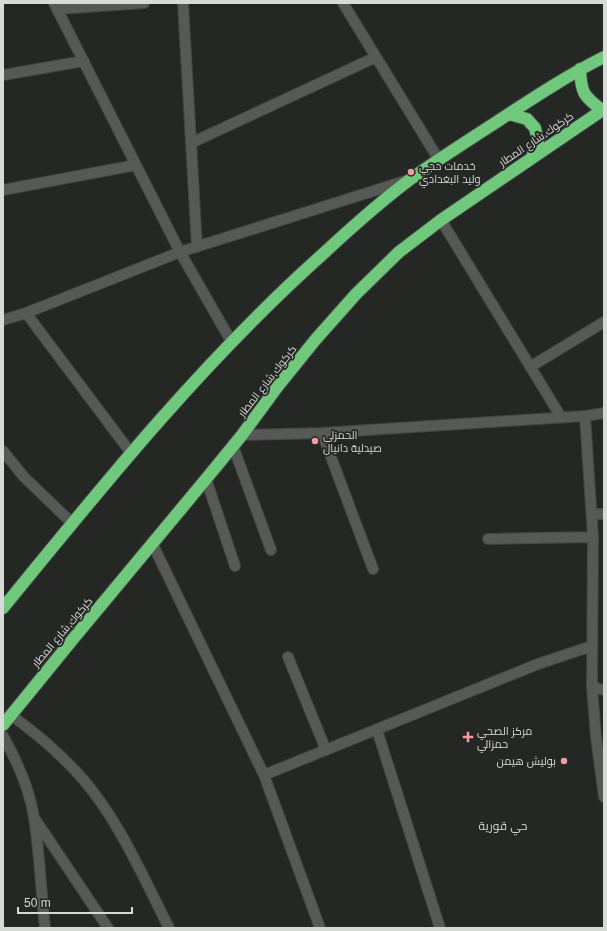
<svg xmlns="http://www.w3.org/2000/svg" width="607" height="931" font-family="Helvetica,Cairo,sans-serif">
<rect width="100%" height="100%" fill="#242724"/>
<g fill="none" stroke-linecap="round" stroke-linejoin="round">
<g stroke="#424543" stroke-width="12">
<path id="minor" d="M54 3 180 252 231 341
M183 3 197 247
M343 3 439 160
M58 9 144 3
M3 75 84 61
M191 143 376 57
M3 190 136 165
M441 220 561 417
M26 313 131 453
M3 320 26 313 180 252 405 181
M530 367 604 322
M585 416 593 537 592 687 596 737 604 797
M322 433 373 569
M242 435 322 433 585 416 604 413
M233 446 271 550
M3 451 24 477 72 523
M206 479 235 566
M592 514H604
M488 539 593 537
M153 545 264 775 320 928
M288 657 326 750
M592 687 604 690
M11 715C37 734 61 754 82 778 120 822 143 877 169 928
M377 730 440 928
M3 736C17 761 30 790 34 818 40 855 41 892 45 928
M264 775 538 664 592 646
M35 819 108 928"/>
</g>
<g stroke="#424543" stroke-width="14">
<path id="highway" d="M580 69C581 92 583 96 602 110
M509 114 527 119 535 128 538 141 532 157
M3 608C104 484 204 360 324 253 352 227 381 201 412 178 439 159 467 141 495 123 530 100 566 76 604 57
M3 725 73 639 206 479 242 435 278 386 316 339 356 294 399 252 441 220 604 109"/>
</g>
<use href="#minor" stroke="#565956" stroke-width="10"/>
<use href="#highway" stroke="#6fc87b" stroke-width="12"/>
</g>
<g fill="#f59b9d" stroke="#242724" stroke-width="1.5">
<circle cx="411" cy="172" r="4"/>
<circle cx="315" cy="441" r="4"/>
<path d="M466 731h4v4h4v4h-4v4h-4v-4h-4v-4h4z"/>
<circle cx="564" cy="761" r="4"/>
</g>
<g text-anchor="middle" stroke-width="3.5" stroke-linejoin="round" paint-order="stroke">
<g font-size="11" fill="#d8dad8" stroke="#242724">
<text transform="translate(536 139) rotate(-34)" y="4">كركوك,شارع المطار</text>
<text transform="translate(267 381) rotate(-52)" y="4">كركوك,شارع المطار</text>
<text transform="translate(62 632) rotate(-50)" y="4">كركوك,شارع المطار</text>
</g>
<g font-size="11" fill="#d8dad8" stroke="#242724" text-anchor="start">
<text x="419" y="170">خدمات حجي<tspan x="419" dy="13">وليد البغدادي</tspan></text>
<text x="323" y="439">الحمزلي<tspan x="323" dy="13">صيدلية دانيال</tspan></text>
<text x="477" y="735">مركز الصحي<tspan x="477" dy="13">حمزالي</tspan></text>
<text x="556" y="765" text-anchor="end">بوليش هيمن</text>
</g>
<g font-size="12" fill="#d3d7d3" stroke="#242724">
<text x="503" y="830">حي قورية</text>
</g>
</g>
<rect width="607" height="931" fill="none" stroke="#d8dad8" stroke-width="8"/>
<path d="M18 907v6h114v-6" fill="none" stroke="#d8dad8" stroke-width="2"/>
<text x="24" y="907" font-size="12" fill="#d8dad8" stroke="#242724" stroke-width="3" paint-order="stroke">50 m</text>
</svg>
